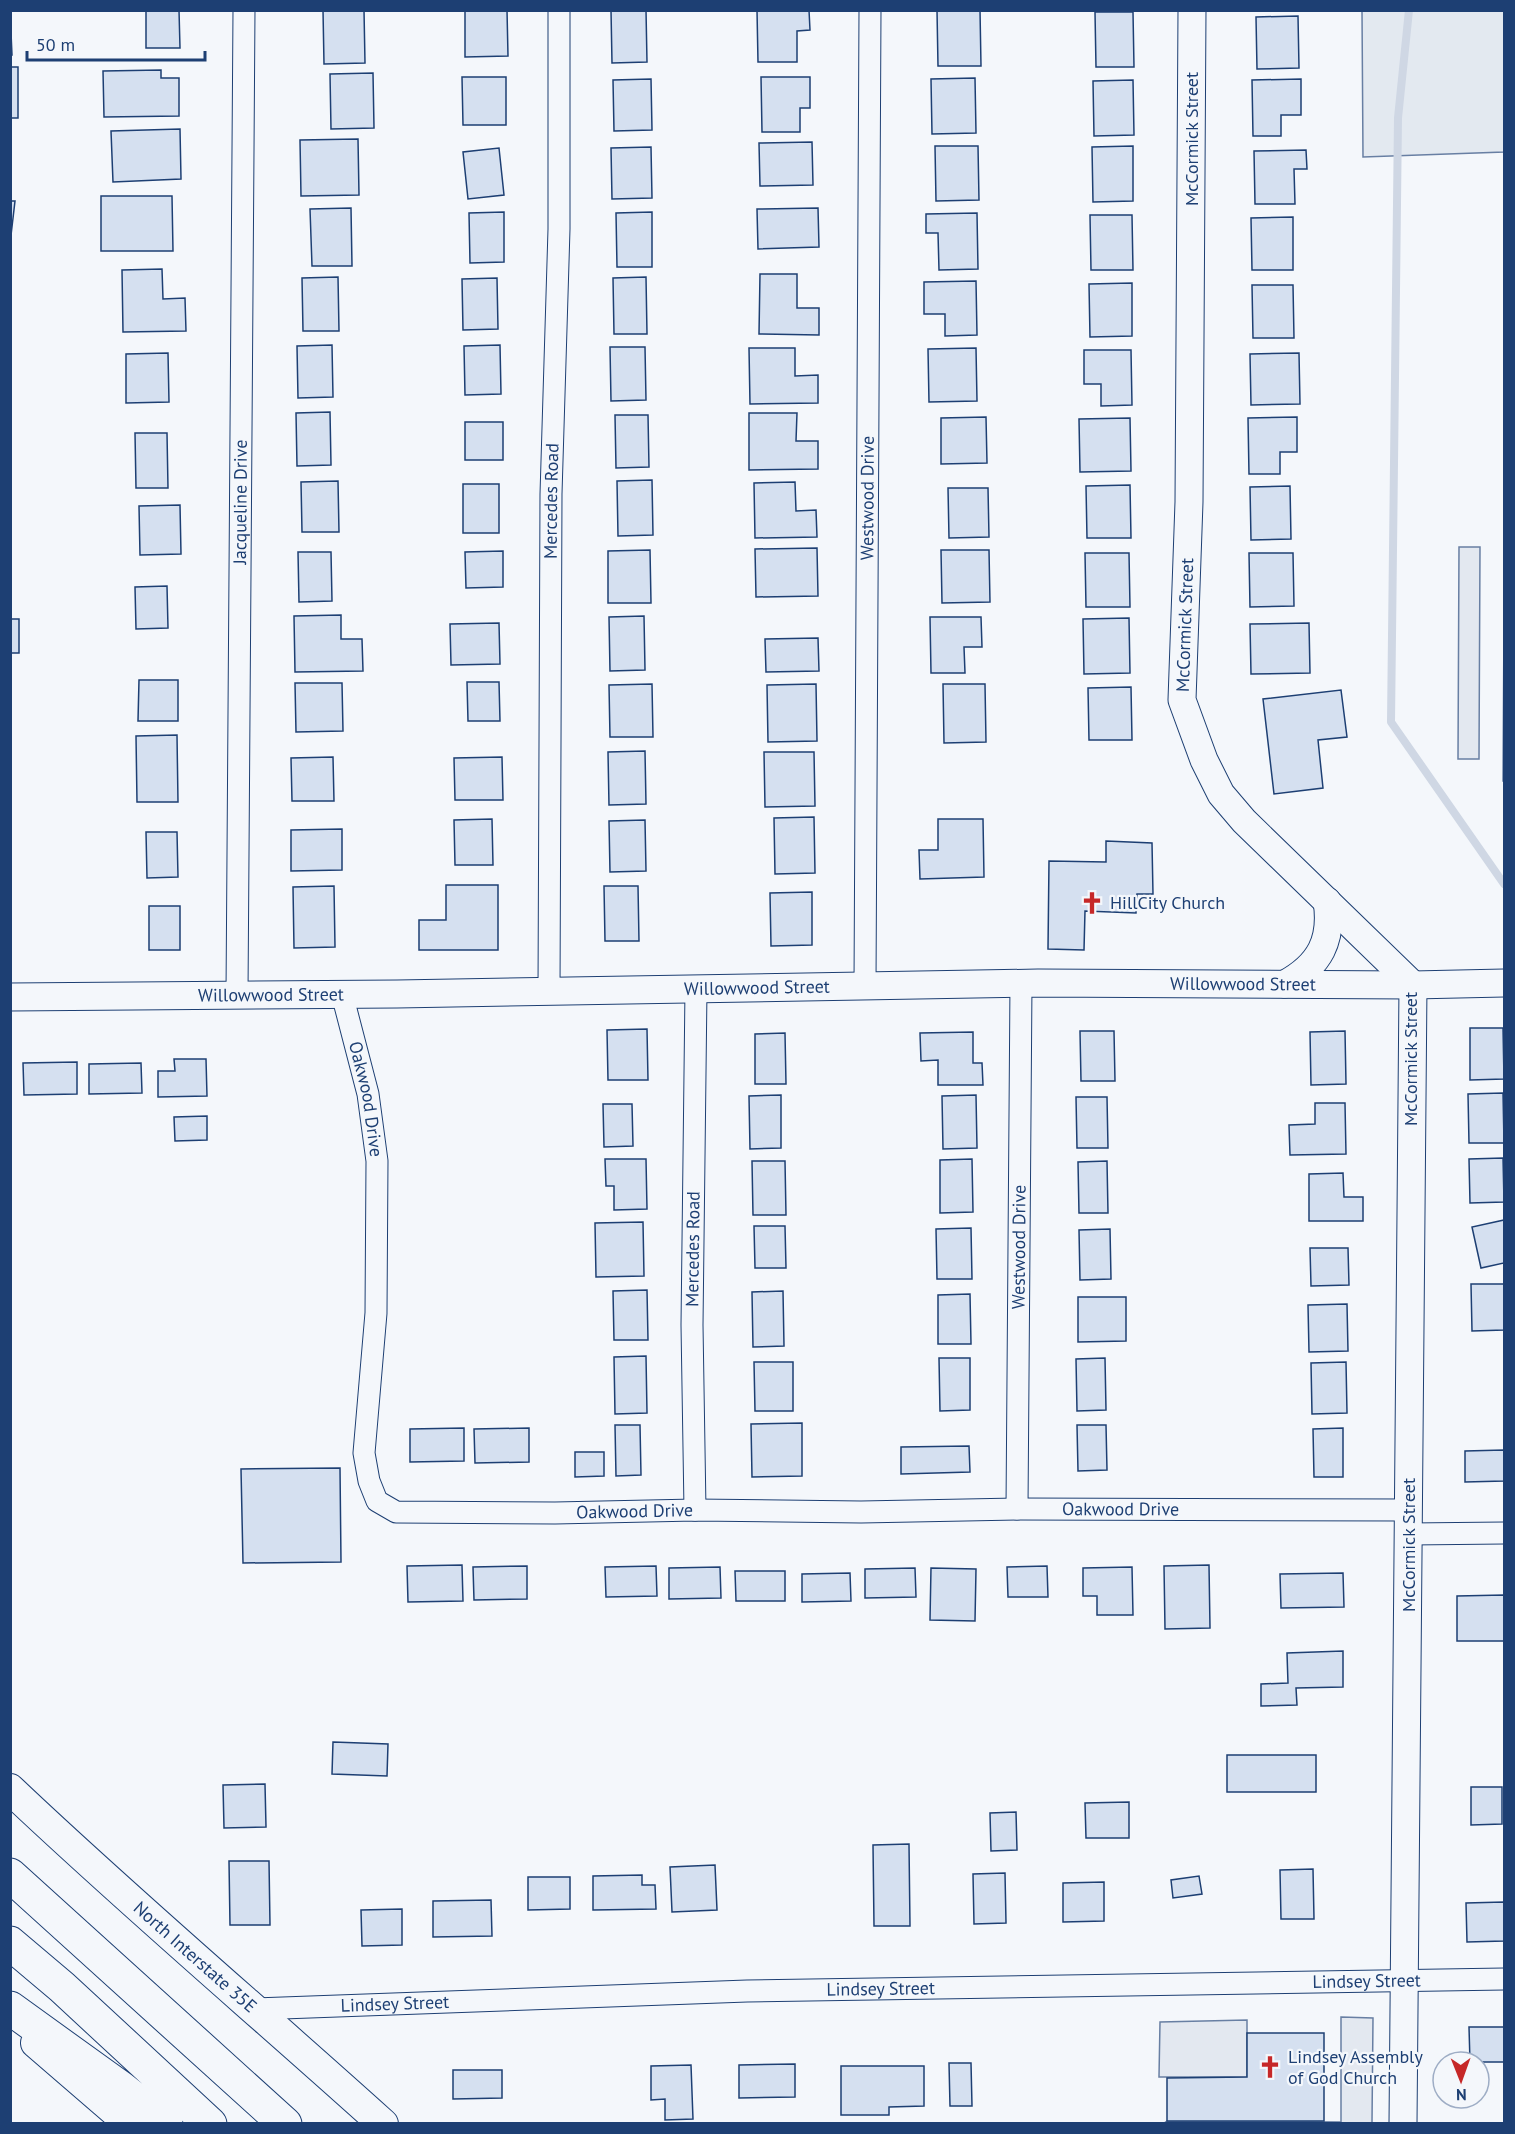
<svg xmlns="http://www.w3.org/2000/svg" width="1515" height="2134" font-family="'PT Sans',sans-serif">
<rect width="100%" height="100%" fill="#f4f7fb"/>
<path fill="#e3e9f0" stroke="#687fa3" stroke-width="1.5" d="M1362 11H1504V152L1363 157Z"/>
<path fill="#e3e8f0" stroke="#687fa3" stroke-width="1.5" d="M1459 547H1480L1479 759H1458Z
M1504 619V781H1503Z
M1341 2017 1373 2018 1372 2123 1163 2124 1167 2121 1341 2122Z
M1247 2020V2077H1159L1160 2022Z"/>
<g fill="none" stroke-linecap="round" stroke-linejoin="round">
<path stroke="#cfd7e4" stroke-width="8" d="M1409 10 1398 118 1391 722 1504 884"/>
</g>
<path fill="#d5e0f0" stroke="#1d3f73" stroke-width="1.5" d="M10 10 12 55H10Z
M146 10H179L180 48H146Z
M323 10H364L365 63 324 64Z
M465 10H507L508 56 465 57Z
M611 10H646L647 62 612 63Z
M757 10H809L810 30 797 31V62H758Z
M937 10H980L981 66H938Z
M1095 12H1133L1134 67H1096Z
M1298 16 1299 68 1257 69 1256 17Z
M10 67H18V118H10Z
M161 70V78H179V116L104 117 103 71Z
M373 73 374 128 331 129 330 74Z
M462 77H506V125H463Z
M761 77H810V108H800V132H762Z
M975 78 976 133 932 134 931 79Z
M651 79 652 130 614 131 613 80Z
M1301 79V115H1281V136H1253L1252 80Z
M1133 80 1134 135 1094 136 1093 81Z
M180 129 181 179 113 182 111 131Z
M358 139 359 195 301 196 300 140Z
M812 142 813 185 760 186 759 143Z
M935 146H978L979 200 936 201Z
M1133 146V201L1093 202 1092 147Z
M651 147 652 198 612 199 611 148Z
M499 148 504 195 468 199 463 152Z
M1306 150 1307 169H1294L1295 204H1255L1254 151Z
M101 196H172L173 251H101Z
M10 201H15L10 244Z
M351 208 352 266H312L310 209Z
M818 208 819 247 758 249 757 209Z
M504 212V262L470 263 469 213Z
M652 212V267H617L616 213Z
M977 213 978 269 939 270 938 233H926V214Z
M1090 215H1132L1133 270H1091Z
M1293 217V270H1252L1251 218Z
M162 269 163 299 185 298 186 331 123 332 122 270Z
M760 274H797V308H819V335L759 334Z
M338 277 339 331H303L302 278Z
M646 277 647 334H614L613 278Z
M497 278 498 329 463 330 462 279Z
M976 281 977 335 945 336V314H924V282Z
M1132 283V336L1090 337 1089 284Z
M1252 285H1293L1294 338H1253Z
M332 345 333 397 298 398 297 346Z
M500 345 501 394 465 395 464 346Z
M610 347H645L646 400 611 401Z
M749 348H795V376L818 375V403L750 404Z
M976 348 977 401 929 402 928 349Z
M1084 350H1131L1132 405 1101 406V384H1084Z
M168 353 169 402 126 403V354Z
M1299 353 1300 404 1251 405 1250 354Z
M330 412 331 465 297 466 296 413Z
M749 413H797L796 441H818V469L749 470Z
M615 415H648L649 467 616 468Z
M986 417 987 463 941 464V418Z
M1297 417V452H1280V474H1249L1248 418Z
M1130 418 1131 471 1080 472 1079 419Z
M465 422H503V460H465Z
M135 433H167L168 488H136Z
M652 480 653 535 618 536 617 481Z
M338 481 339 532H302L301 482Z
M795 482 796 511 816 510 817 537 755 538 754 483Z
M463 484H499V533H463Z
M1130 485 1131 538H1087L1086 486Z
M1290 486 1291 539 1251 540 1250 487Z
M948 488H988L989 537 949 538Z
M180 505 181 554 140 555 139 506Z
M817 548 818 596 756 597 755 549Z
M650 550 651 603H608V551Z
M941 550H989L990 602 942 603Z
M503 551V587L466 588 465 552Z
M298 552H331L332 601 299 602Z
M1085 553H1129L1130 607H1086Z
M1249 553H1293L1294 606 1250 607Z
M167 586 168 628 136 629 135 587Z
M341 615V639H362L363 671 295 672 294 616Z
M644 616 645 670 610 671 609 617Z
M930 617H981L982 647H964L965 673H931Z
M1129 618 1130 673 1084 674 1083 619Z
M10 619H19V653H10Z
M499 623 500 664 451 665 450 624Z
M1309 623 1310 673 1251 674 1250 624Z
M818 638 819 671 766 672 765 639Z
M139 680H178V721H138Z
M467 682H499L500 721H468Z
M295 683H342L343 731 296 732Z
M652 684 653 737H610L609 685Z
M816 684 817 741 768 742 767 685Z
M943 684H985L986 742 944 743Z
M1131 687 1132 740H1089L1088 688Z
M1341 690 1347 737 1318 740 1323 788 1274 794 1263 699Z
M177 735 178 802H137L136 736Z
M645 751 646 804 609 805 608 752Z
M764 752H814L815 806 765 807Z
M333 757 334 801H292L291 758Z
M502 757 503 800H455L454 758Z
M814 817 815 873 775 874 774 818Z
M492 819 493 865H455L454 820Z
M938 819H983L984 877 920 879 919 850H938Z
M645 820 646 871 610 872 609 821Z
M342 829V870L291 871V830Z
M146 832H177L178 877 147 878Z
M1106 841 1152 843 1153 894H1137L1136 913 1085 911 1084 950 1048 949 1049 861 1106 862Z
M446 885H498V950H419V920H446Z
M334 886 335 947 294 948 293 887Z
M604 886H638L639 941H605Z
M812 892V945L771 946 770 893Z
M149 906H180V950H149Z
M1470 1028H1503L1504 1079 1470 1080Z
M647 1029 648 1080H608L607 1030Z
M1080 1031H1114L1115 1081H1081Z
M1345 1031 1346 1084 1311 1085 1310 1032Z
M973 1032V1063H982L983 1085H938V1060L921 1061 920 1033Z
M785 1033 786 1084H755V1034Z
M174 1059H206L207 1096 158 1097V1071H175Z
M77 1062V1094L24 1095 23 1063Z
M141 1063 142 1093 89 1094V1064Z
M1503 1093 1504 1143H1469L1468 1094Z
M781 1095V1148L750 1149 749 1096Z
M976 1095 977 1148 943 1149 942 1096Z
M1076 1097H1107L1108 1148H1077Z
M1315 1103H1345L1346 1154 1290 1155 1289 1125 1315 1124Z
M603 1104H632L633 1146 604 1147Z
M207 1116V1140L175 1141 174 1117Z
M1503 1158 1504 1202 1470 1203 1469 1159Z
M605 1159H646L647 1209 614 1210V1186H606Z
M972 1159 973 1212 940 1213V1160Z
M752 1161H785L786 1215H753Z
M1107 1161 1108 1213H1079L1078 1162Z
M1343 1173 1344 1197H1363V1221H1309V1174Z
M1504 1220V1263L1481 1268 1472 1227Z
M643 1222 644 1276 596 1277 595 1223Z
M754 1226H785L786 1268H755Z
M971 1228 972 1279H937L936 1229Z
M1110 1229 1111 1279 1080 1280 1079 1230Z
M1310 1248H1348L1349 1285 1311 1286Z
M1471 1284H1504V1330L1472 1331Z
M647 1290 648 1340H614L613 1291Z
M783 1291 784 1346 753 1347 752 1292Z
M970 1294 971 1344H938V1295Z
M1078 1297H1126V1341L1078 1342Z
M1347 1304 1348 1351 1309 1352 1308 1305Z
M646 1356 647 1413 615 1414 614 1357Z
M939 1358H970V1410L940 1411Z
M1105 1358 1106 1410 1077 1411 1076 1359Z
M754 1362H793V1411H755Z
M1346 1362 1347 1413 1312 1414 1311 1363Z
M802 1423V1476L752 1477 751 1424Z
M615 1425H640L641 1475 616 1476Z
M1077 1425H1106L1107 1470 1078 1471Z
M464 1428V1461L410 1462V1429Z
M529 1428V1462L475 1463 474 1429Z
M1343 1428V1477H1314L1313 1429Z
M969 1446 970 1472 901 1474V1447Z
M1504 1450V1481L1465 1482V1451Z
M575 1452H604V1476L575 1477Z
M340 1468 341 1562 243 1563 241 1469Z
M462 1565 463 1601 408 1602 407 1566Z
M1209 1565 1210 1628 1165 1629 1164 1566Z
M527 1566V1599L474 1600 473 1567Z
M656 1566 657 1596 606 1597 605 1567Z
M1047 1566 1048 1597H1008L1007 1567Z
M720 1567 721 1598 669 1599V1568Z
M1132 1567 1133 1615H1097V1596H1083V1568Z
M915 1568 916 1597 865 1598V1569Z
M931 1568 976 1569 975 1621 930 1620Z
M735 1571H785V1601H736Z
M850 1573 851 1601 802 1602V1574Z
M1343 1573 1344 1607 1281 1608 1280 1574Z
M1504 1595V1641H1457V1596Z
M1343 1651V1687L1296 1688 1297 1705 1261 1706V1684L1288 1683 1287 1653Z
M333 1742 388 1744 387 1776 332 1774Z
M1227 1755H1316V1792H1227Z
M265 1784 266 1827 224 1828 223 1785Z
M1471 1787H1502V1824L1471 1825Z
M1129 1802V1838H1086L1085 1803Z
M1016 1812 1017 1850 991 1851 990 1813Z
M909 1844 910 1926H874L873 1845Z
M229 1861H269L270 1925H230Z
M715 1865 717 1910 672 1912 670 1867Z
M1313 1869 1314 1919H1281L1280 1870Z
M1005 1873 1006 1923 974 1924 973 1874Z
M642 1875V1885H655L656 1909 593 1910V1876Z
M1199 1876 1202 1894 1173 1898 1171 1880Z
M528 1877H570V1909L528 1910Z
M1104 1882V1921L1063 1922V1883Z
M491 1900 492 1936 433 1937V1901Z
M1504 1902V1941L1467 1942 1466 1903Z
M402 1909V1945L362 1946 361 1910Z
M1469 2027H1504V2062H1470Z
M1247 2033H1324V2121H1167V2078L1247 2077Z
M949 2063H971L972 2106H950Z
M795 2064V2097L739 2098V2065Z
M691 2065 693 2119 665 2120V2099L651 2100V2066Z
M841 2066H924V2106L889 2107V2115H841Z
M453 2070H502V2098L453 2099Z"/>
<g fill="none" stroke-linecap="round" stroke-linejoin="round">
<g stroke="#1d3f73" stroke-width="23">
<g id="minor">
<path id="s1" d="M865 986 870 10"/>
<path id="s2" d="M549 991 551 494 559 229V10"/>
<path id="s3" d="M237 994 244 10"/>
<path id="s4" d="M342 994 368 1094 377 1161 376 1313 364 1453 369 1481 377 1501 396 1512 555 1513 695 1510 861 1512 1017 1509 1409 1510"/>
<path id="s5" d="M1017 1509 1021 983"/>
<path id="s6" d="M695 1510 692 1325 696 989"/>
<path d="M1410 1534 1504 1533"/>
<path id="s7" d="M255 2009 747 1991 1504 1979"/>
</g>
</g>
<g stroke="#1d3f73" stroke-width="29">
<g id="tertiary">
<path d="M1192 10 1189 502 1182 700 1204 760 1221 794 1244 821 1413 985 1403 2124"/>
<path d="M1285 984C1320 965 1333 940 1327 901"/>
<path id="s8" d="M10 997 397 994 1038 983 1413 985 1504 983"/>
</g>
</g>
<g stroke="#1d3f73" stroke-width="32">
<g id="secondary">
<path id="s9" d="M10 1789C131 1904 259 2012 383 2124"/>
<path d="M36 2043 130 2124"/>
</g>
</g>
<g stroke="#1d3f73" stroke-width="35">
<path id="motorway" d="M10 1875 285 2124
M10 1943 62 1987 210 2124
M10 2008 121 2088 166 2124"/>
</g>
<use href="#minor" stroke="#f4f7fb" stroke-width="21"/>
<use href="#tertiary" stroke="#f4f7fb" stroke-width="27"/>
<use href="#secondary" stroke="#f4f7fb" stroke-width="30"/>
<use href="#motorway" stroke="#f4f7fb" stroke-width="33"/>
</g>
<defs>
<g id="church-bare" transform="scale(1.8)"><path d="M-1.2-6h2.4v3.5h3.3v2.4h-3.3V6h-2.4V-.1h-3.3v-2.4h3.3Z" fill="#c62828" stroke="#f4f7fb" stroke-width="2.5" paint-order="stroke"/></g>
</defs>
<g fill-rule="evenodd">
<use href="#church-bare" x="1092" y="903"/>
<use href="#church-bare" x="1270" y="2067"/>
</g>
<g text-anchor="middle" stroke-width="4.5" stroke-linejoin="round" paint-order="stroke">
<g font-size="18" fill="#1d3f73" stroke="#f4f7fb">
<text transform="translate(1192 139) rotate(-90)" y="6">McCormick Street</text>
<text dy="6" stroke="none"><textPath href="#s1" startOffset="488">Westwood Drive</textPath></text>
<text dy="6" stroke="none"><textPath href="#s2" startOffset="490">Mercedes Road</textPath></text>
<text dy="6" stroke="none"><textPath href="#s3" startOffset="492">Jacqueline Drive</textPath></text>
<text transform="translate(1185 625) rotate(-88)" y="6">McCormick Street</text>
<text dy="6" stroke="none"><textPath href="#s8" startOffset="1233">Willowwood Street</textPath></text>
<text dy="6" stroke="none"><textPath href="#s8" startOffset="747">Willowwood Street</textPath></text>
<text dy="6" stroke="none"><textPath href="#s8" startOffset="261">Willowwood Street</textPath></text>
<text transform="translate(1411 1059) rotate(-90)" y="6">McCormick Street</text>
<text dy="6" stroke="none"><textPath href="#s4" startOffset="108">Oakwood Drive</textPath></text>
<text dy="6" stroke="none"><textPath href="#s5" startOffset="262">Westwood Drive</textPath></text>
<text dy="6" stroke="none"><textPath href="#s6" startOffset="261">Mercedes Road</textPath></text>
<text dy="6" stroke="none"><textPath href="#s4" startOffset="1260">Oakwood Drive</textPath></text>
<text dy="6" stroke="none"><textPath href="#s4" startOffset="774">Oakwood Drive</textPath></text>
<text transform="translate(1409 1545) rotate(-90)" y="6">McCormick Street</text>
<text dy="6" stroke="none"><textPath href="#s9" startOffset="250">North Interstate 35E</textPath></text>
<text dy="6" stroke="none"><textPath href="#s7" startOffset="1112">Lindsey Street</textPath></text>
<text dy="6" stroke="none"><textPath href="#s7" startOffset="626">Lindsey Street</textPath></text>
<text dy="6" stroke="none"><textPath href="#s7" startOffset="140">Lindsey Street</textPath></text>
</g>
<g font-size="18" fill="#1d3f73" stroke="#f4f7fb" text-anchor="start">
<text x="1110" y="909">HillCity Church</text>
<text x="1288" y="2063">Lindsey Assembly<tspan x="1288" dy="21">of God Church</tspan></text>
</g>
</g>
<rect width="1515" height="2134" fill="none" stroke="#1d3f73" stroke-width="24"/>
<g transform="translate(1461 2080) rotate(179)"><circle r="28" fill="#f4f7fb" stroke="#9eadc5" stroke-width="1.5"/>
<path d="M0-4.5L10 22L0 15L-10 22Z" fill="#c62828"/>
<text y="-9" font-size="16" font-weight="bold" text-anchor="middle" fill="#1d3f73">N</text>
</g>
<path d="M27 51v9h178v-9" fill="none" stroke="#1d3f73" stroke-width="3"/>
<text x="36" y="51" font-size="18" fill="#1d3f73" stroke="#f4f7fb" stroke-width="4.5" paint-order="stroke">50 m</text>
</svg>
